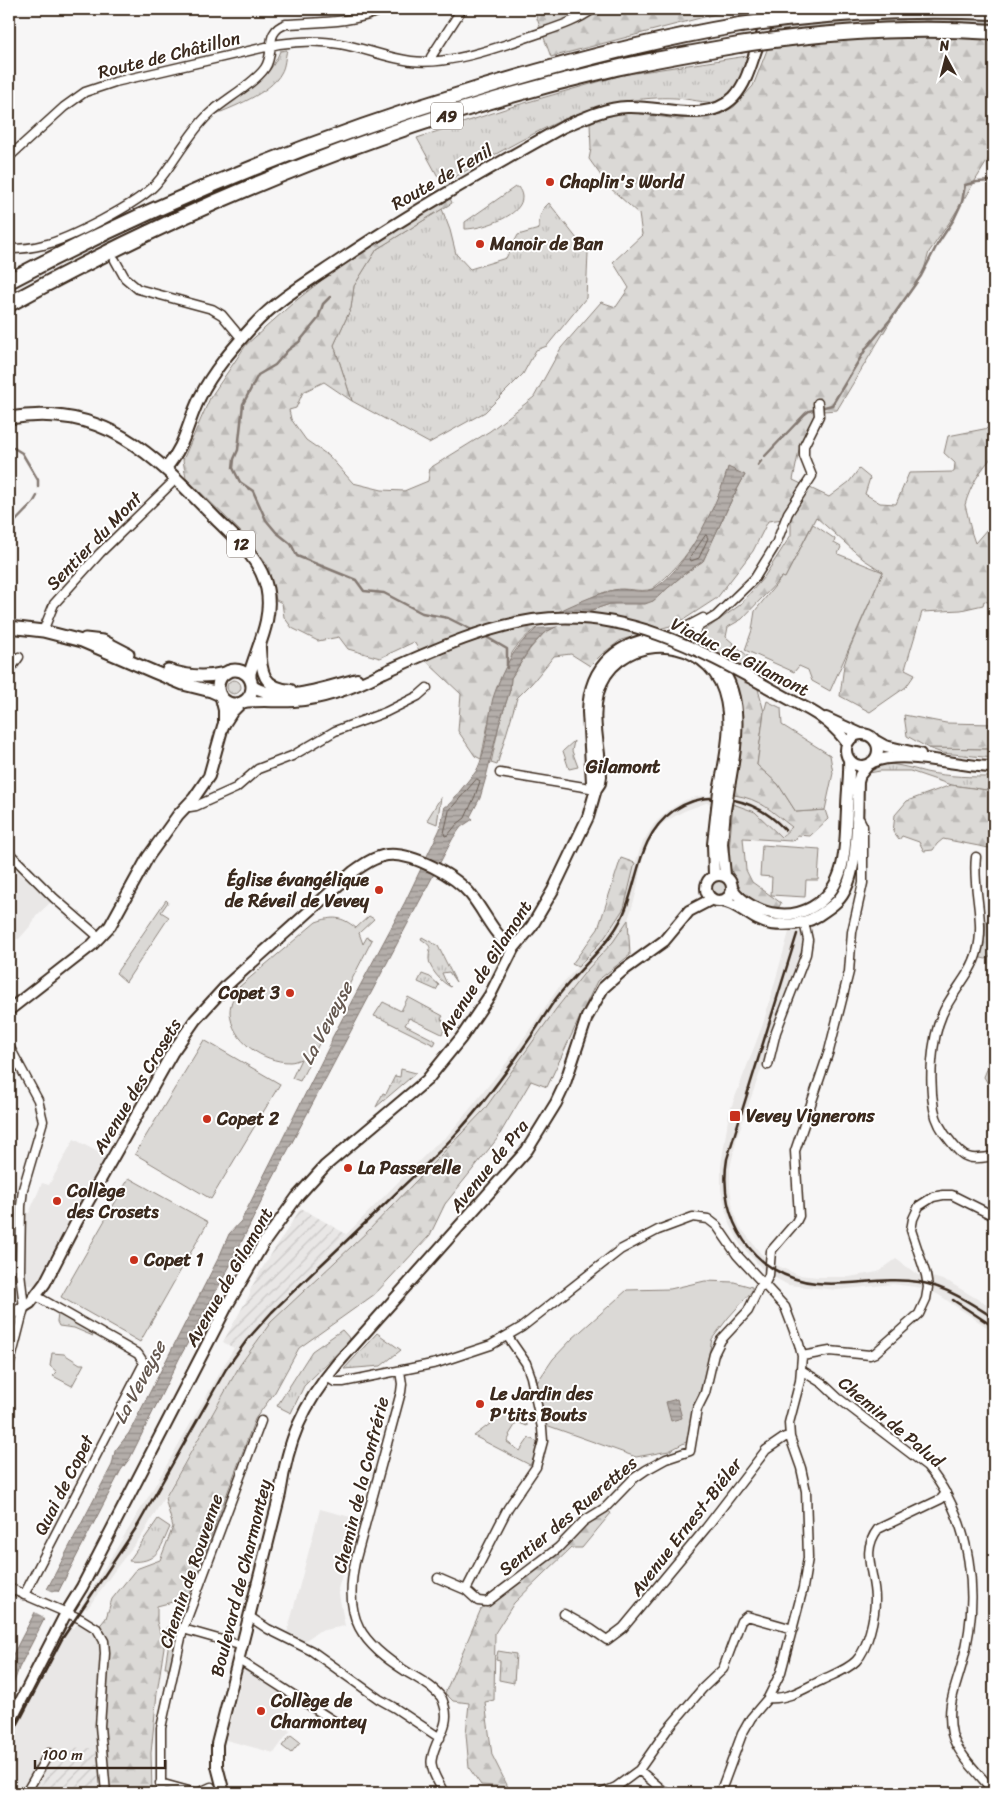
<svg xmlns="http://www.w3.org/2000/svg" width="1003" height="1802" font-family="Sriracha,sans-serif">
<defs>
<pattern id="industrial-furrows" width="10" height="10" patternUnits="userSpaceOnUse" patternTransform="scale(1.25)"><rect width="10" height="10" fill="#e9e7e6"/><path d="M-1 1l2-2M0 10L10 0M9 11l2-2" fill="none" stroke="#c9c6c5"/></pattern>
<pattern id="grass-tufts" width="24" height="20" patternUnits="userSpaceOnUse" patternTransform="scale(1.25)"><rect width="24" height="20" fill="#dbd9d6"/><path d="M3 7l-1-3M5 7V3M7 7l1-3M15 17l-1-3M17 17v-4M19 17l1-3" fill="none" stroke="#bdbab7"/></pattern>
<pattern id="forest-firs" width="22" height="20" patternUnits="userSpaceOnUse" patternTransform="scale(1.25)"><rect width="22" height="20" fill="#dbd9d6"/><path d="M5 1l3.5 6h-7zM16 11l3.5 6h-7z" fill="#bdbab7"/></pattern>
<pattern id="water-rules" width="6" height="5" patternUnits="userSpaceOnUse" patternTransform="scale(1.25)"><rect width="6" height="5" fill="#b4aeaa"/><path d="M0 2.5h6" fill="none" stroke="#948e8a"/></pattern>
</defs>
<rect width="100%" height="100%" fill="#f7f6f6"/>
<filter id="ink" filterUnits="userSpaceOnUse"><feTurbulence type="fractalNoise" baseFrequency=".02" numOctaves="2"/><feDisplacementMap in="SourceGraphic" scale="10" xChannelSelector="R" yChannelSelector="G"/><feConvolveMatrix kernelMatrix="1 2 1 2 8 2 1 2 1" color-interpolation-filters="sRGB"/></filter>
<g filter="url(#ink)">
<path fill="#e9e7e6" d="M734 795 750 797 764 805 792 827 781 837 755 812 736 805 706 803 684 811 663 823 653 834 644 850 636 894 628 920 613 942 586 971 556 1009 484 1110 368 1231 271 1322 240 1365 143 1534 117 1567 87 1609 81 1606 150 1494 234 1348 261 1318 301 1280 434 1146 446 1137 465 1115 508 1061 559 987 605 937 624 908 635 863 643 842 654 824 669 810 685 800 700 796Z
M9 863 51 902 36 916 33 923 19 939 9 938Z
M789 932H803L801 957 737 1137 730 1168V1188L733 1209 740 1227 761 1254 778 1266 798 1275 818 1277H849L878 1272 896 1259 918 1275H926L949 1282 994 1309V1332L939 1295 923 1288 893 1284 837 1290 788 1285 765 1272 740 1244 729 1222 721 1190V1166L729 1113 763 1024Z
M74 1139 105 1156 37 1282 34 1285H29L26 1281 22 1245 24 1213H29L42 1183 49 1185Z
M320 1509 358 1519 338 1589 345 1626 319 1631 303 1642 287 1633Z
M81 1619 97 1629 104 1641 101 1749 70 1750 36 1793H9V1734L63 1630 68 1627 74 1628Z
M245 1665 296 1697 279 1724 290 1731 274 1753 226 1740Z"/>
<path fill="url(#industrial-furrows)" d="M301 1208 346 1234 280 1301 261 1318 234 1348 223 1342 250 1294V1290L261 1270Z
M70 1747 101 1749 106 1793H36L59 1758H63V1754H67L66 1750H70Z"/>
<path fill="url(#grass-tufts)" stroke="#8b827a" d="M287 50C285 57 285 67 281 73 271 93 231 108 211 116 222 108 232 100 243 92 262 78 271 74 280 51Z
M747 56C742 72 736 97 717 102 708 104 685 98 675 98 659 97 641 99 625 101 566 109 495 156 442 184L417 138 514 106 622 75Z
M515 187H518C537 212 483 229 465 229V222Z
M549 203 588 253 586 298 547 346 536 350 523 374 485 412 429 443 352 401 334 345 351 308 354 286 377 249 442 209 450 230 456 254 470 269 506 258 518 235 539 229C539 217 540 211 549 203Z
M227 687a7 7 0 1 1 14 0a7 7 0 1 1-14 0Z
M574 741 572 751 578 767 569 769 563 751Z
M928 748 994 749V758L942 753Z
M891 764C903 766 915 769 926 772 949 777 972 777 994 777V791L951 785 910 771H880L869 773 881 765Z
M441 797 437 824 427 820Z
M712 887a7 7 0 1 1 14 0a7 7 0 1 1-14 0Z
M993 918 994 945 990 957 986 959 981 958 980 954 985 937 986 921Z
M422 937 438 946 456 982 449 972 442 973 446 982 451 987C442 983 429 969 429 959 429 946 434 948 421 939Z
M422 974 430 977 439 985 436 990 418 982Z
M408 997 443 1016 441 1019 447 1024 442 1034 409 1018 405 1025 436 1041 434 1045 382 1019 374 1016 383 1002 401 1011Z
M994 1051V1094L984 1077Z
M401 1069 416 1073 376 1107 383 1093 386 1094 395 1076 400 1077Z
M58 1314 92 1331 93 1336 74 1328 59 1326 57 1322Z
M342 1330 351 1340 304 1386 291 1413 277 1406 312 1351Z
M377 1333 401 1350 381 1366 344 1369Z
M158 1519 170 1527C160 1549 157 1564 129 1561Z
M498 1651 516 1654 514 1683 499 1680 500 1661 496 1660Z"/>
<path fill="url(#forest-firs)" stroke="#8b827a" d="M540 9H725L727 11 551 57 535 13Z
M785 9H994V150L951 220 929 252 923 273 890 322 837 410 823 411 799 450 793 480 829 497 849 482 859 469 870 478 865 494 880 503 896 504 909 473 954 472 955 463 944 453 948 436 989 428 994 422V455C981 469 970 486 965 505 969 518 970 531 975 543L994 521V604L984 601 983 605 961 610 922 612 905 669 915 674 906 687 870 712 840 696 844 665 849 650 883 572 863 559 816 517 785 578 782 577 742 619 728 627 726 637 750 658 764 712 757 765 778 784 796 812 825 810 828 819 810 836 797 835 796 839 791 841 743 838 746 870 752 882 781 903 779 907H762L740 889 728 863 733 804 755 812 781 837 792 827C771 811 761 799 734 795 739 763 750 712 734 682 727 667 705 658 699 647 696 643 698 637 701 633L740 605 764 577 791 535V518L768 521 753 551 717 598 677 624 621 640 602 654 590 666 571 654 554 656 532 683 517 698 497 765 491 763 499 725 510 690 511 678 530 649 544 633 583 613 610 604 653 601 684 574 703 561 732 499 745 475 728 468C717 513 689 561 652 589 640 593 627 587 614 590 602 592 590 598 579 603 556 613 525 632 512 653 511 657 510 661 508 664 492 696 488 725 481 759L475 756 458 731 461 694 426 661 414 642 380 658 348 649 339 637 318 641 292 628 284 617 282 603 276 600 268 566 246 537 186 478 183 460 210 398 246 345 293 303 356 253 450 198 452 203 377 249 354 286 351 308 334 345 352 401 324 382 303 392 296 408 289 410 291 419 306 440 329 456 353 483 382 490 404 491 428 481 430 468 490 431 534 397 561 348 601 302 616 307 629 288 613 262 642 235 639 214 609 187 589 159 591 149 590 123 602 118 628 112 677 119 719 115 734 107 753 86 779 19Z
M904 715 946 723 994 724V749L928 748 907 736Z
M951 785 994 791V849L943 839 937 844 933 850 924 851 919 842 902 836 899 840 893 832 895 815 907 801Z
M621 858 635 863 624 908 605 937 578 967 572 964 598 929Z
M628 920 630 955 597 981 547 1087 531 1081 497 1139 445 1204 430 1235 375 1294 299 1348 275 1392 255 1419 188 1598 157 1606V1622L164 1647 157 1693 151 1753 152 1793H106L101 1749 105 1653 97 1629 106 1618 112 1599 136 1569 160 1560 173 1527 165 1498 240 1365 271 1322 368 1231 484 1110 556 1009 586 971 613 942Z
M606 1510 611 1513 582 1548H571L514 1603 495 1633 494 1700 485 1702 492 1755 508 1787 481 1785 469 1768 466 1734 469 1703 453 1701 445 1693 481 1609 523 1580 585 1523Z"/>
<path fill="#dbd9d6" stroke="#8b827a" d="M813 524 835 539 834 543 841 547 838 554 883 572 830 691 812 681 808 670 799 666 794 672 745 650 752 630 755 611 782 577 785 578Z
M767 701 781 708 782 725 830 755 833 773 825 810 796 812 778 784 757 765 764 712Z
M762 845 820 849 818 880H806L805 897 771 895 772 877 760 876Z
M166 900 168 902 161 912 169 917 126 982 116 973Z
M369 916 374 919 359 933 363 944 367 937 372 940 300 1081 292 1078 301 1059C298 1060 294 1062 290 1062 263 1062 231 1041 230 1012 230 1002 235 995 239 987L316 922C333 916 341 916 356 928Z
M204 1040 280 1084 211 1199 135 1154Z
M129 1178 208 1222 140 1342 61 1297Z
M705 1281 734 1282 752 1287V1291L728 1318 712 1339 704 1380 695 1404 688 1441 669 1451 636 1457 546 1425 536 1384 553 1359 572 1339 627 1290 670 1289Z
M52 1353 64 1354 80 1364H84L72 1386 53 1376 57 1372 50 1366Z
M507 1411 527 1424V1426L517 1422 509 1435 510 1436 507 1442 520 1451 529 1438 538 1442 535 1456 530 1465 474 1436Z
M191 1589 196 1590 181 1626 171 1623 173 1617 171 1616 179 1600 188 1598Z
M167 1627 180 1630 171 1671H168V1667H165L169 1642H166Z
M291 1735 300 1742 291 1753 282 1746Z"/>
<path fill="url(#water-rules)" stroke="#847972" d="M728 467 745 475 732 499 703 561 684 574 653 601 645 604H610L583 613 544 633 530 648 511 678 510 690 499 725 486 777 480 798 470 817 473 819 461 827 453 838 270 1184 238 1249 239 1252 232 1262 181 1355 130 1458 121 1470 19 1668 9 1696V1662L112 1465 115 1451 129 1433 220 1255 229 1234 241 1221 331 1043 332 1038 405 902 440 829 445 806H448L471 777C486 766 488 717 493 698 500 677 510 654 525 639 534 631 542 623 551 616 563 608 599 593 614 590 625 587 640 594 651 590 683 576 720 500 728 467Z
M677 1399 682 1418 671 1421 666 1402Z"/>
<path fill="#f7f6f6" d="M573 610 594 612 562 626 534 628 550 614 556 611Z
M45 1588 54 1592H62L46 1623 42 1616 33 1611Z"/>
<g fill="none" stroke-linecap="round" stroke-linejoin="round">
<path stroke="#6b5f56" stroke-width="1" d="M706 535 708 538 699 558 691 561 690 558Z
M477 779 480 781 475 796 465 818 457 824 448 835 445 836 444 833 449 811Z"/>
<path stroke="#847972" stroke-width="2.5" d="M330 297 323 304 318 319 299 342 288 350 275 365 258 375 243 404 238 450 234 459 233 468 240 482 253 491 266 520 276 532 291 544 297 556 356 580 364 591 384 593 422 613 448 618 474 631
M9 445 22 453 38 480V487
M765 456 805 414 809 411 832 405 867 347 890 320 921 276 937 245 954 219 962 202 965 185 977 182 991 181
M758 465 761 461
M9 528 33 503 37 496
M483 635 507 649V668"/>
<path stroke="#d1cdcb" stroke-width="8" stroke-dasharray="8 4" stroke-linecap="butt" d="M100 227 113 254"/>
<g stroke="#3b2a1e" stroke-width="11">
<path id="street" d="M432 61 431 57 462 9
M9 157 64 107 85 92 115 82 279 44C299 41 320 40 340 44 364 48 387 58 411 61 449 66 502 46 537 34 557 27 577 21 593 9
M9 249C20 249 32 248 43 245 68 240 139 203 156 184 175 162 188 134 209 114 224 100 254 84 265 68 276 52 263 32 286 24 319 22 355 23 384 9
M115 260 125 278 138 289 212 309 222 315 242 339
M43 631 54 604 100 553 177 478
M667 637 703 618
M690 644 693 635 699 626 716 616 755 578 776 544 788 513 812 476 804 456V446L819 416 818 403
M9 671 19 657
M500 773 596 789
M187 806 190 807 196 806 236 788 258 769 292 756 335 731 386 712 418 696 427 688
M9 853 54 898 100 938
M976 857C972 889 986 921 977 952 971 975 951 993 942 1015 931 1040 929 1082 934 1109 936 1121 943 1133 951 1142 956 1148 961 1155 968 1157 975 1160 987 1157 994 1156
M9 1046 38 1100 43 1121 23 1189 21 1206 20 1272 24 1308 9 1367
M768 1065 776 1032 806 954 808 940 804 922
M802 1356 830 1351 870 1355 875 1353 919 1314 926 1299 928 1287 926 1275 911 1230 913 1219 919 1206 933 1197 943 1195H952L994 1216
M801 1370 822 1383 838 1398 927 1466C972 1520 981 1597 962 1664 955 1690 946 1706 952 1734 957 1754 981 1776 994 1792
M400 1371 402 1384 401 1392 355 1562C343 1619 361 1643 407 1672 418 1679 433 1686 441 1697 443 1700 444 1704 445 1708 450 1727 435 1739 432 1758 429 1769 439 1783 444 1793
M327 1377 335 1382H343L437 1363 491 1345 522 1327 620 1250 658 1230 693 1217 708 1219 717 1226 737 1255 785 1307 799 1344 802 1356 800 1381 789 1423 790 1437 801 1468 806 1491 808 1558 803 1588 781 1672 768 1698 751 1718 742 1734 720 1793
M438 1578 466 1590 478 1601 487 1602 558 1548 584 1521 605 1508 633 1479 646 1470 666 1459 690 1451 697 1409 705 1393 714 1354 721 1340 748 1311 759 1288 765 1283 769 1275 771 1251 796 1222 799 1216 795 1151 829 1051 849 972 852 932 863 883V826L860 820 856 818
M9 1588 81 1619 97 1629 104 1641 105 1653 100 1726 106 1793
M466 1590 508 1508 536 1467 543 1441 542 1428 531 1377 526 1363 508 1337
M24 1595 144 1363 138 1354 36 1296
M564 1614 591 1629 607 1640 623 1628 706 1528 766 1450 785 1437H790
M250 1617 268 1629 312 1651 379 1699 395 1708 440 1738
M183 1629 243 1646
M239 1660 337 1723
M768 1698C788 1700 805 1688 822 1680 834 1674 847 1670 856 1661 868 1649 875 1616 875 1599 875 1573 860 1552 878 1529L941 1499 946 1493
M639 1770 666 1793
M160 1783 196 1793
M26 1793 49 1753
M161 1793V1728L183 1629 261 1421
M198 1793 211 1787
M602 1793 616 1787 639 1770 667 1730 703 1688 723 1669 741 1621 747 1616 793 1629"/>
</g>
<g stroke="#3b2a1e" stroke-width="14">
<path id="secondary" d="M166 468C186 445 187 423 200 397 212 372 233 348 252 327 277 299 311 280 342 259 413 211 488 169 563 127 584 118 604 108 627 107 661 105 706 125 734 97 750 79 752 56 762 35 766 26 772 17 778 9
M260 648C261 672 263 688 291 690
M712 658C749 692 735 750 728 793
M252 686C283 705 325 687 357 679
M221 698 224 710V725
M244 702C260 700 277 702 294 701 325 699 355 687 382 673
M802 706C820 715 836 727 847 743
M826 718 861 734
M846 750a16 16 0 1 1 32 0a16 16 0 1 1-32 0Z
M876 741 885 746 920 754
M872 762C906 749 957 767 994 767
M596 789 592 782 588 712C589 664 620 640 665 637
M706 888a13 13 0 1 1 26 0a13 13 0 1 1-26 0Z
M714 875 713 844 717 808
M725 875 722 844 725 810
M732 888C741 903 761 912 777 914 791 916 806 912 817 904 848 883 845 843 847 809 847 793 850 776 849 759
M722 901C739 903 752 921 771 924 787 926 805 924 819 915 828 909 839 902 844 892 859 867 857 812 858 782L860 775 868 765
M9 1010 92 945 110 926 148 857 178 815 194 798 209 776 223 726 232 712 241 703
M9 1316 30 1303 45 1283 77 1221 172 1053 195 1020 227 985 353 872C363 865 374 857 387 855 412 852 456 876 471 895 486 914 493 934 513 949
M9 1724 66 1613 82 1587 228 1304 263 1244 297 1197 325 1166 427 1080 461 1038 490 995 513 949 532 926 553 890 588 817 596 789 600 783 601 776C600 748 591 720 598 693 613 636 694 631 720 682 736 716 726 756 719 791
M224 1793 217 1766V1744L280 1494C288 1440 302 1406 337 1364L527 1150 556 1103 564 1086 587 1017 603 988 621 972 664 941 689 911 712 899"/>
</g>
<g stroke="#3b2a1e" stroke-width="15">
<path id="primary" d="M9 418C105 402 155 456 216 519 236 539 261 559 267 589 273 619 258 645 250 673V679
M9 627 43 631 82 641 154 672 183 684 211 691 220 695
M85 639 103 641 128 654
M218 687a17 17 0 1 1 34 0a17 17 0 1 1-34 0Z
M168 670C188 677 205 678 225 673"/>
</g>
<g stroke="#3b2a1e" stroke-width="18">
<path id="highway" d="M785 19C855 11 924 9 994 12
M9 281C158 202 316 138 478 89 564 63 651 40 740 25
M9 304C199 200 404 117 616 68 657 59 698 52 739 45"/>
</g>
<use href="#street" stroke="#fff" stroke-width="8"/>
<use href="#secondary" stroke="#fff" stroke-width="10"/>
<use href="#primary" stroke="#fff" stroke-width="11"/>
<use href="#highway" stroke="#fff" stroke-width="14"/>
<path stroke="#3b2a1e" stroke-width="2.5" d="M797 934 727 1159C717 1218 753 1277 816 1283 850 1287 883 1276 919 1282 947 1287 971 1303 994 1318
M953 1300 994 1327
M9 1741 62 1639 138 1525 226 1369 247 1340 272 1312C311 1274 351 1237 390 1199 411 1178 434 1158 454 1136 481 1107 505 1074 528 1041 539 1026 547 1010 558 996 575 974 596 956 612 934 641 896 631 841 673 811 709 786 757 799 785 830"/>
<g stroke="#3b2a1e" stroke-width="14" stroke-linecap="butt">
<path id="secondary-bridge" d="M382 673C430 652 480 628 533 620 634 605 717 660 802 706
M717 808 719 791
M725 810 728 793"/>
</g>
<g stroke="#3b2a1e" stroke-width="18" stroke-linecap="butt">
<path id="highway-bridge" d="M740 25 785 19
M739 45C823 32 909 26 994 32"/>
</g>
<use href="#secondary-bridge" stroke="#fff" stroke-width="10"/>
<use href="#highway-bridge" stroke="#fff" stroke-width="14"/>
</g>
</g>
<g fill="#c8321e" stroke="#fff" stroke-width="2">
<circle cx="550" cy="182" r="5"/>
<circle cx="480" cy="244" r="5"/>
<circle cx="379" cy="890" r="5"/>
<circle cx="290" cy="993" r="5"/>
<rect x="729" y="1110" width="12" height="12" rx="2.5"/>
<circle cx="207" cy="1119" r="5"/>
<circle cx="348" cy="1168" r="5"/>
<circle cx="57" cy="1201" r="5"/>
<circle cx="134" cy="1260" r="5"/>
<circle cx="480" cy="1404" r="5"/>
<circle cx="261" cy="1711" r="5"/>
</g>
<g text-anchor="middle" stroke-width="4" stroke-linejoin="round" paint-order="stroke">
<g fill="#fff" stroke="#766a62" stroke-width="1">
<rect x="431" y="102.5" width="32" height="27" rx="4"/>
<rect x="227" y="530.5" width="28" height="27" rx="4"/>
</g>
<g font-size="16" font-weight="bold" fill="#3b2a1e">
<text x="447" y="122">A9</text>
<text x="241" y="550">12</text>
</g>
<g font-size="18" fill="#3b2a1e" stroke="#fff">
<text transform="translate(169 55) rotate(-14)" y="6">Route de Châtillon</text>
<text transform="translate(442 177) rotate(-30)" y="6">Route de Fenil</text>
<text transform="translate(94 541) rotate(-46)" y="6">Sentier du Mont</text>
<text transform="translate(740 657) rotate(27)" y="6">Viaduc de Gilamont</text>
<text transform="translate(485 968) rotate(-57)" y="6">Avenue de Gilamont</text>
<text transform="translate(137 1086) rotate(-59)" y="6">Avenue des Crosets</text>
<text transform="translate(489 1166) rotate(-51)" y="6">Avenue de Pra</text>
<text transform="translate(229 1277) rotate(-60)" y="6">Avenue de Gilamont</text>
<text transform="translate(891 1422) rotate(40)" y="6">Chemin de Palud</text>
<text transform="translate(64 1485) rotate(-63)" y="6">Quai de Copet</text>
<text transform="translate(361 1485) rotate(-76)" y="6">Chemin de la Confrérie</text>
<text transform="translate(568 1516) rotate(-40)" y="6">Sentier des Ruerettes</text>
<text transform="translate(686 1527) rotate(-52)" y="6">Avenue Ernest-Biéler</text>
<text transform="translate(191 1571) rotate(-71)" y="6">Chemin de Rouvenne</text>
<text transform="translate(241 1578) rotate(-76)" y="6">Boulevard de Charmontey</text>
</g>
<g font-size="18" font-weight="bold" fill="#3b2a1e" stroke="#fff" text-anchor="start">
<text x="560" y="188">Chaplin's World</text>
<text x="490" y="250">Manoir de Ban</text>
<text x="369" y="886" text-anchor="end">Église évangélique<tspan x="369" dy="21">de Réveil de Vevey</tspan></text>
<text x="280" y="999" text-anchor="end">Copet 3</text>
<text x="746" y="1122">Vevey Vignerons</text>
<text x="217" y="1125">Copet 2</text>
<text x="358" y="1174">La Passerelle</text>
<text x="67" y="1197">Collège<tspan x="67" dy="21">des Crosets</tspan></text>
<text x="144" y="1266">Copet 1</text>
<text x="490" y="1400">Le Jardin des<tspan x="490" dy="21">P'tits Bouts</tspan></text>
<text x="271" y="1707">Collège de<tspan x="271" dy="21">Charmontey</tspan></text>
</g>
<g font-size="19" font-weight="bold" fill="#3b2a1e" stroke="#fff">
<text x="623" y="773">Gilamont</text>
</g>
<g font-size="19" font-style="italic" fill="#65584f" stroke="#fff">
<text transform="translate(326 1023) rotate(-62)" y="7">La Veveyse</text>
<text transform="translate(139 1382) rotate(-62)" y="7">La Veveyse</text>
</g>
</g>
<rect width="1003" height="1802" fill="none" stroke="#fff" stroke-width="30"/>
<rect x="15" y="15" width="973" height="1772" fill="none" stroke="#3b2a1e" stroke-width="2" filter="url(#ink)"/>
<g transform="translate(946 58) rotate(353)" stroke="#ffffff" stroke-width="4" paint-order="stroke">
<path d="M0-4L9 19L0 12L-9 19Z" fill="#3b2a1e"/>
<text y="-8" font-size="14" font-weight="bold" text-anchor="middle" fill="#3b2a1e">N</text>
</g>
<path d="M35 1760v8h130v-8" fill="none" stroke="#3b2a1e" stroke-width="2.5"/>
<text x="42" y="1760" font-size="15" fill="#3b2a1e" stroke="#ffffff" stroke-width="4" paint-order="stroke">100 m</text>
</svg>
